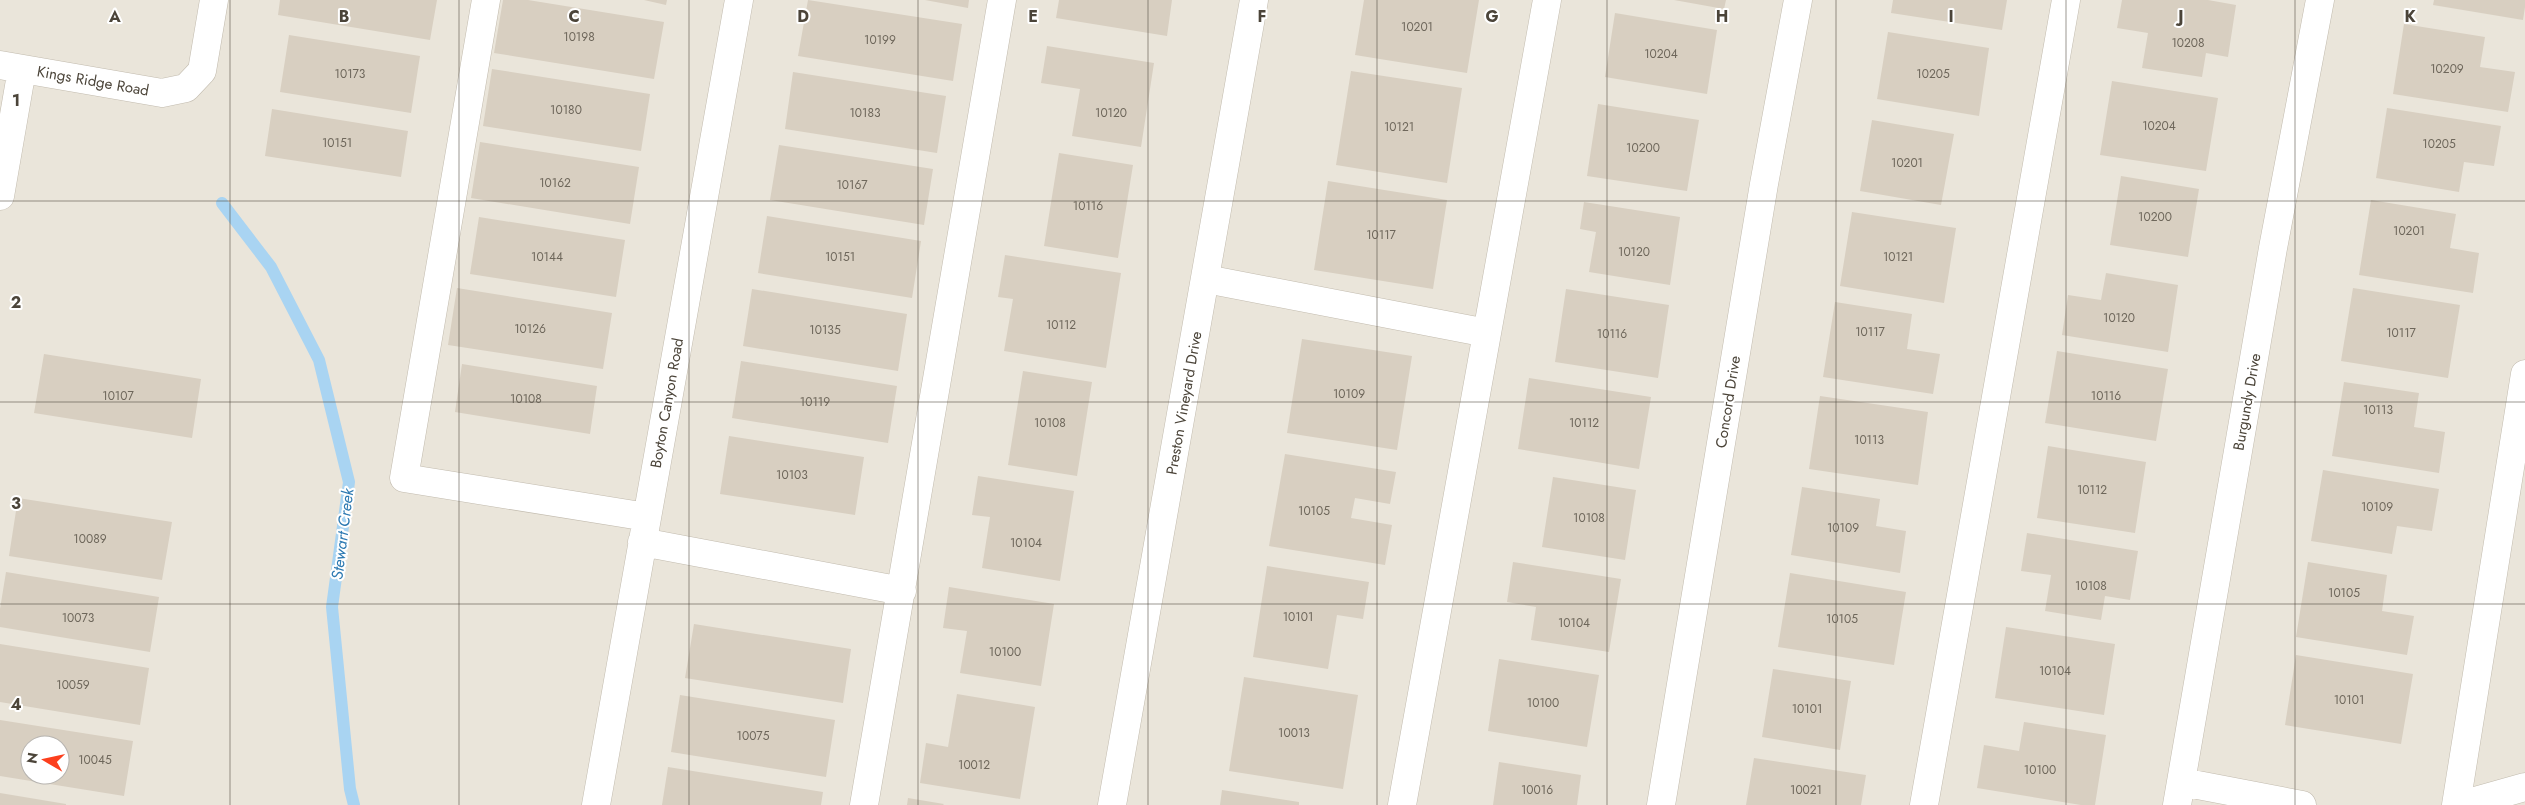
<svg xmlns="http://www.w3.org/2000/svg" width="2525" height="805" font-family="Jost,sans-serif">
<rect width="100%" height="100%" fill="#f6f3ec"/>
<path fill="#eae5da" fill-rule="evenodd" d="M0 0H2525V805H0ZM30 745H60V775H30Z"/>
<g fill="none" stroke-linecap="round" stroke-linejoin="round">
<path stroke="#a9d4f2" stroke-width="12" d="M222 203 271 267 319 360 349 482 332 607 350 789 354 805"/>
</g>
<path fill="#d8cfc1" fill-rule="evenodd" d="M280 0H437L430 40 278 15Z
M503 0H528L664 22 654 79 494 53Z
M644 0H667L666 5Z
M808 0 962 24 953 81 798 56Z
M925 0H969L968 8Z
M1059 0H1172L1167 36 1056 18Z
M1364 0H1479L1467 73 1355 55Z
M1674 0H1726L1724 9Z
M1893 0H2007L2002 30 1891 13Z
M2122 0H2208L2236 5 2228 57 2206 53 2202 77 2142 68 2148 33 2117 28Z
M2434 0H2525V7L2523 20 2433 5Z
M1615 13 1717 30 1707 94 1605 77Z
M2404 24 2485 37 2480 67 2515 72 2508 112 2393 94Z
M1888 32 1989 48 1979 116 1877 99Z
M289 35 420 56 411 113 280 92Z
M1047 46 1154 63 1141 147 1072 136 1080 89 1041 83Z
M492 69 650 94 641 151 483 126Z
M1351 71 1462 88 1447 183 1336 165Z
M793 72 946 96 937 153 785 129Z
M2112 81 2218 98 2206 171 2100 155Z
M1598 104 1699 120 1687 191 1587 176Z
M2387 108 2501 126 2494 166 2464 162 2459 192 2376 178Z
M272 109 408 131 401 177 265 156Z
M1872 120 1954 134 1941 205 1860 191Z
M480 142 639 167 630 224 471 198Z
M779 145 933 169 924 225 770 200Z
M1059 153 1133 165 1118 258 1044 246Z
M2121 176 2199 189 2188 257 2110 245Z
M1328 181 1447 200 1433 289 1314 270Z
M2371 200 2456 214 2450 248 2479 253 2473 293 2359 275Z
M1584 202 1680 217 1670 285 1589 272 1596 232 1580 229Z
M1852 212 1956 228 1944 303 1840 286Z
M767 216 921 241 912 298 758 273Z
M479 217 625 240 616 297 470 274Z
M1005 255 1121 273 1106 368 1004 351 1013 299 998 297Z
M2106 273 2178 285 2168 352 2062 335 2068 295 2101 300Z
M457 288 612 313 603 369 448 345Z
M2353 288 2460 305 2448 378 2341 361Z
M752 289 907 314 898 371 743 346Z
M1566 289 1669 305 1658 378 1555 362Z
M1835 302 1912 314 1907 349 1940 354 1933 394 1823 377Z
M1302 339 1412 356 1397 450 1287 433Z
M2057 351 2168 369 2156 441 2045 423Z
M44 354 201 379 192 438 34 413Z
M741 361 897 386 888 443 732 418Z
M462 364 597 386 590 434 455 412Z
M1023 371 1092 382 1077 476 1008 465Z
M1529 378 1651 397 1639 469 1518 449Z
M2344 382 2419 393 2414 427 2445 432 2439 473 2332 456Z
M1820 396 1928 412 1918 485 1809 469Z
M729 436 864 457 855 515 720 494Z
M2048 446 2146 462 2135 533 2037 518Z
M1285 454 1396 472 1390 504 1355 498 1351 518 1392 525 1385 565 1269 546Z
M2323 470 2439 489 2432 531 2397 526 2392 554 2311 541Z
M978 476 1074 491 1060 581 982 568 990 517 972 515Z
M1553 477 1636 490 1625 560 1542 547Z
M1802 487 1880 499 1876 526 1906 531 1900 573 1791 555Z
M18 498 172 522 162 580 9 556Z
M2027 533 2138 551 2130 600 2105 596 2101 620 2045 611 2051 575 2021 571Z
M1513 562 1621 579 1609 652 1531 640 1536 607 1507 602Z
M2308 562 2387 575 2382 611 2414 616 2407 655 2296 637Z
M1267 566 1369 582 1363 619 1337 615 1328 669 1253 657Z
M6 572 159 597 150 652 0 627V609Z
M1790 573 1906 592 1894 665 1778 647Z
M949 587 1054 604 1041 686 960 673 967 631 943 628Z
M694 624 851 649 843 703 685 678Z
M2006 627 2115 644 2104 715 1995 698Z
M0 644 149 668 140 725 0 702Z
M2296 655 2413 674 2401 744 2285 725Z
M1499 659 1599 675 1587 747 1488 731Z
M1773 669 1851 681 1840 750 1762 737Z
M1244 677 1358 695 1343 789 1229 771Z
M957 694 1035 707 1020 799 920 783 926 743 948 747Z
M680 695 835 720 826 777 671 752Z
M0 720 133 741 124 796 0 776ZM30 745H60V775H30Z
M2024 722 2106 735 2095 805H2081L1977 788 1984 745 2019 751Z
M1754 758 1866 775 1861 805H1746Z
M1499 762 1581 775 1577 805H1493Z
M668 767 823 792 821 805H662Z
M1222 790 1299 802V805H1220Z
M0 793 66 804V805H0Z
M908 798 944 804 943 805H907Z"/>
<g fill="none" stroke-linecap="round" stroke-linejoin="round">
<g stroke="#c2bbae" stroke-width="29">
<path id="minor" d="M486 0 404 478 647 517
M0 65 162 93 186 88 202 71 214 0
M0 196 22 69
M1206 279 1487 333
M642 542 902 591
M2182 782 2302 805
M596 805 739 0
M864 805 1002 0
M1112 805 1254 0
M1402 805 1547 0
M1661 805 1764 184 1798 0
M1924 805 2066 0
M2177 805 2273 248 2320 0
M2456 805 2525 374
M2461 805 2525 787"/>
</g>
<use href="#minor" stroke="#fff" stroke-width="28"/>
</g>
<path fill="none" stroke="#4b4439" stroke-width="1" stroke-opacity="0.55" d="M230 0V805M459 0V805M689 0V805M918 0V805M1148 0V805M1377 0V805M1607 0V805M1836 0V805M2066 0V805M2295 0V805M0 201H2525M0 402H2525M0 604H2525"/>
<g text-anchor="middle" stroke-width="4" stroke-linejoin="round" paint-order="stroke">
<g font-size="12" fill="#6e675b">
<text x="1417" y="31">10201</text>
<text x="579" y="41">10198</text>
<text x="880" y="44">10199</text>
<text x="2188" y="47">10208</text>
<text x="1661" y="58">10204</text>
<text x="2447" y="73">10209</text>
<text x="350" y="78">10173</text>
<text x="1933" y="78">10205</text>
<text x="566" y="114">10180</text>
<text x="865" y="117">10183</text>
<text x="1111" y="117">10120</text>
<text x="2159" y="130">10204</text>
<text x="1399" y="131">10121</text>
<text x="337" y="147">10151</text>
<text x="2439" y="148">10205</text>
<text x="1643" y="152">10200</text>
<text x="1907" y="167">10201</text>
<text x="555" y="187">10162</text>
<text x="852" y="189">10167</text>
<text x="1088" y="210">10116</text>
<text x="2155" y="221">10200</text>
<text x="2409" y="235">10201</text>
<text x="1381" y="239">10117</text>
<text x="1634" y="256">10120</text>
<text x="547" y="261">10144</text>
<text x="840" y="261">10151</text>
<text x="1898" y="261">10121</text>
<text x="2119" y="322">10120</text>
<text x="1061" y="329">10112</text>
<text x="530" y="333">10126</text>
<text x="825" y="334">10135</text>
<text x="1870" y="336">10117</text>
<text x="2401" y="337">10117</text>
<text x="1612" y="338">10116</text>
<text x="1349" y="398">10109</text>
<text x="118" y="400">10107</text>
<text x="2106" y="400">10116</text>
<text x="526" y="403">10108</text>
<text x="815" y="406">10119</text>
<text x="2378" y="414">10113</text>
<text x="1050" y="427">10108</text>
<text x="1584" y="427">10112</text>
<text x="1869" y="444">10113</text>
<text x="792" y="479">10103</text>
<text x="2092" y="494">10112</text>
<text x="2377" y="511">10109</text>
<text x="1314" y="515">10105</text>
<text x="1589" y="522">10108</text>
<text x="1843" y="532">10109</text>
<text x="90" y="543">10089</text>
<text x="1026" y="547">10104</text>
<text x="2091" y="590">10108</text>
<text x="2344" y="597">10105</text>
<text x="1298" y="621">10101</text>
<text x="78" y="622">10073</text>
<text x="1842" y="623">10105</text>
<text x="1574" y="627">10104</text>
<text x="1005" y="656">10100</text>
<text x="2055" y="675">10104</text>
<text x="73" y="689">10059</text>
<text x="2349" y="704">10101</text>
<text x="1543" y="707">10100</text>
<text x="1807" y="713">10101</text>
<text x="1294" y="737">10013</text>
<text x="753" y="740">10075</text>
<text x="95" y="764">10045</text>
<text x="974" y="769">10012</text>
<text x="2040" y="774">10100</text>
<text x="1537" y="794">10016</text>
<text x="1806" y="794">10021</text>
</g>
<g font-size="15" fill="#4b4439" stroke="#fff">
<text transform="translate(93 81) rotate(10)" y="5">Kings Ridge Road</text>
<text transform="translate(1728 402) rotate(-81)" y="5">Concord Drive</text>
<text transform="translate(2247 402) rotate(-80)" y="5">Burgundy Drive</text>
<text transform="translate(667 403) rotate(-80)" y="5">Boyton Canyon Road</text>
<text transform="translate(1184 403) rotate(-80)" y="5">Preston Vineyard Drive</text>
</g>
<g font-size="16" font-style="italic" fill="#2e7ab2" stroke="#fff">
<text transform="translate(342 534) rotate(-83)" y="6">Stewart Creek</text>
</g>
</g>
<g font-size="16" text-anchor="middle" font-weight="bold" fill="#4b4439" stroke="#fff" stroke-width="4" stroke-linejoin="round" paint-order="stroke">
<text x="115" y="22">A</text>
<text x="344" y="22">B</text>
<text x="574" y="22">C</text>
<text x="803" y="22">D</text>
<text x="1033" y="22">E</text>
<text x="1262" y="22">F</text>
<text x="1492" y="22">G</text>
<text x="1722" y="22">H</text>
<text x="1951" y="22">I</text>
<text x="2181" y="22">J</text>
<text x="2410" y="22">K</text>
<text x="16" y="106">1</text>
<text x="16" y="308">2</text>
<text x="16" y="509">3</text>
<text x="16" y="710">4</text>
</g>
<g transform="translate(45 760) rotate(279)"><circle r="24" fill="#ffffff" stroke="#b7b4b0"/>
<path d="M0-4L9 19L0 12L-9 19Z" fill="#fc3f1d"/>
<text y="-8" font-size="14" font-weight="bold" text-anchor="middle" fill="#4b4439">N</text>
</g>
</svg>
